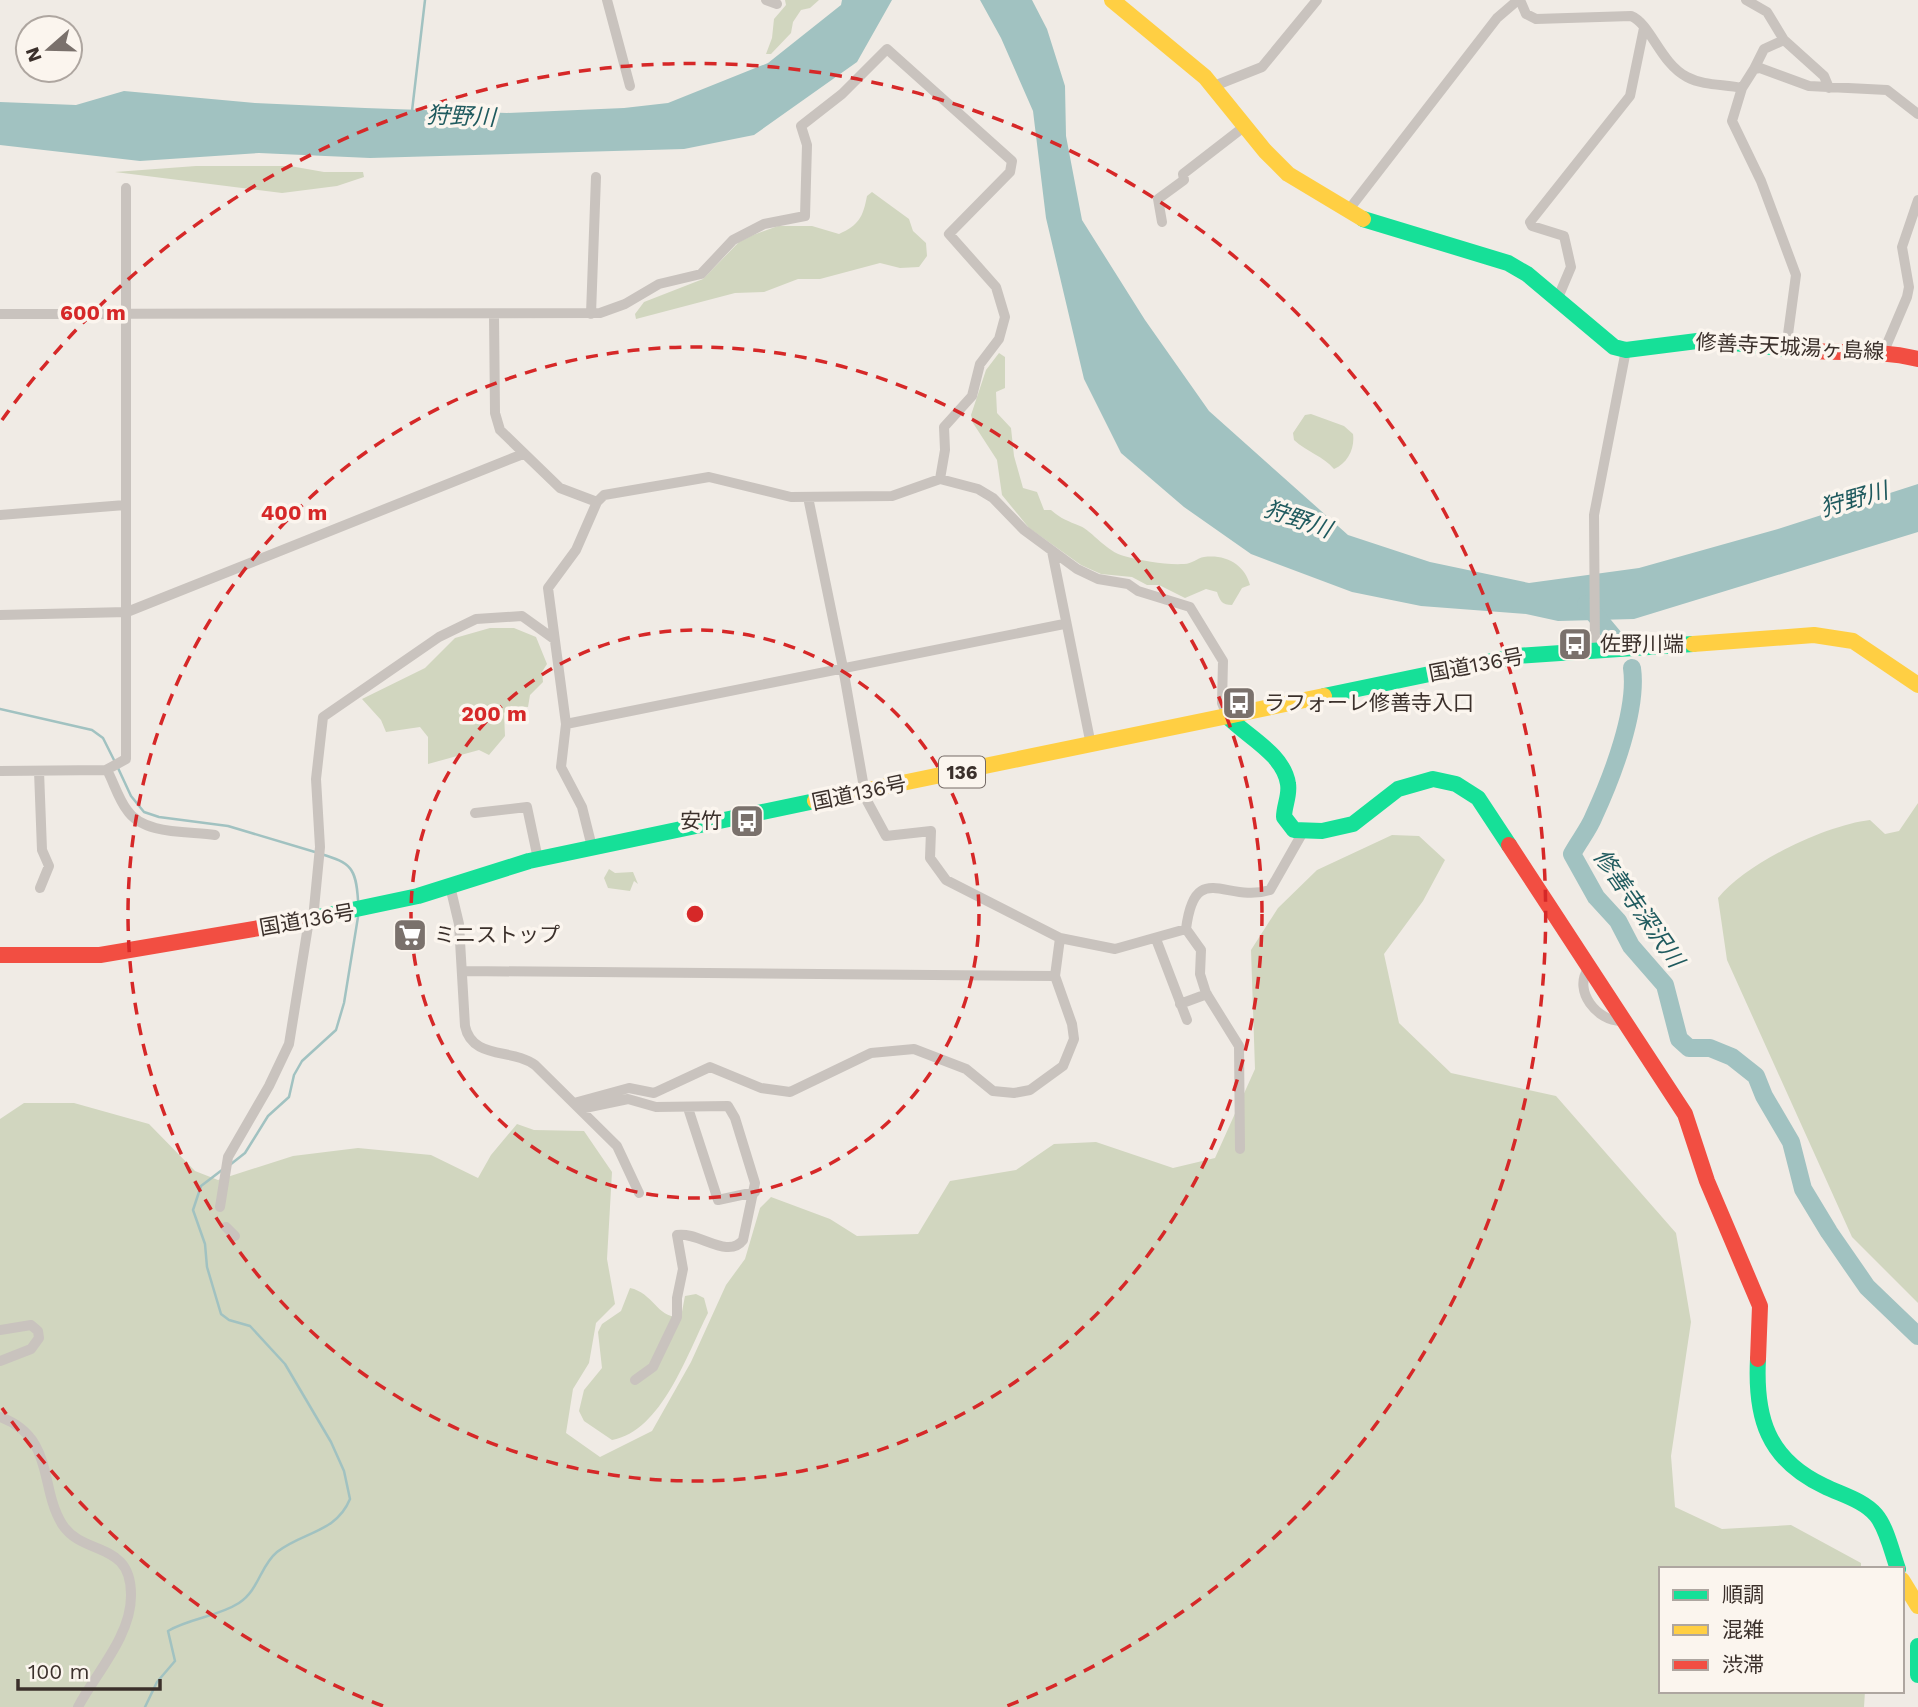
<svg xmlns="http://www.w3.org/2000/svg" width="1918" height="1707" font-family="'Work Sans','Noto Sans JP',sans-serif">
<rect width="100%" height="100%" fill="#f0ebe5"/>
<path fill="#d1d6bf" d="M785 0H819L810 8 801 10 793 22 791 33 771 54H766L772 38 774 19 786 5Z
M196 166H290L324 172H363L364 177 337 186 282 193 115 172Z
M872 192 909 219 913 231 926 243 927 256 919 267 900 268 880 263 820 279H798L764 292 735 293 636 319 635 314 644 302 703 279 739 242 753 235 778 226H812L839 234C859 225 863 217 867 196Z
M999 353 1005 357V388L996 392 997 413 1011 428 1014 456 1023 488 1037 492 1044 510H1051C1061 519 1068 521 1080 526 1092 531 1107 552 1124 556 1143 561 1165 565 1184 564 1192 564 1197 558 1204 557 1226 554 1245 565 1250 585L1242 588 1232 605C1222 605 1220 601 1217 592L1206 589 1185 598 1159 585H1147L1132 577 1101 574 1081 565 1029 528 1002 495 997 460 973 423 971 415 986 370Z
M1311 414 1344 426 1353 434C1355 448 1348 463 1334 469 1323 456 1307 452 1294 440L1293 433 1305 415Z
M490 628H514L536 637 547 664 542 672 543 682 530 695 528 707 511 706 504 713 505 736 489 755 479 750 428 764V737L420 727 386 732 381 720 362 699 425 668 455 638Z
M1918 803V1303L1852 1237 1727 960 1718 898C1746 863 1826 825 1870 820L1885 834 1899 831Z
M1392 835 1419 836 1445 860 1423 901 1384 954 1399 1023 1451 1073 1556 1096 1676 1233 1691 1322 1671 1456 1675 1507 1722 1529 1791 1525 1861 1563V1569H1661V1691H1865L1864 1707H0V1119L24 1103H74L149 1124 195 1171 218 1180 293 1156 358 1148 431 1155 478 1178 491 1155 517 1124 534 1130 584 1131 612 1172 607 1259 615 1304 596 1323 589 1363 573 1389 566 1433 600 1457 652 1431 691 1362 726 1285 745 1259 760 1208 771 1197 830 1219 857 1236 918 1234 950 1181 1016 1170 1054 1144 1096 1142 1173 1168 1215 1158 1255 1069 1251 950 1278 908 1317 870Z
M609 869 615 873 633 872 638 884 634 881 630 891 608 888 604 878Z
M630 1288C654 1293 657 1319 681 1317L685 1296 696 1294 704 1298 708 1313C687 1354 662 1431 612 1440L584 1421 579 1411 584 1390 602 1368 598 1332 602 1324 621 1311Z"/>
<path fill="#a1c2c1" d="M842 0H892L857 62 754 135 684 149 370 158 259 153 140 161 0 145V102L76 105 124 91 255 103 365 108 507 113 624 108 668 103 768 63 841 5Z
M980 0H1032L1047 29 1065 86 1066 136 1082 220 1145 320 1209 411 1348 535 1430 562 1529 583 1639 568 1778 529 1918 484V532L1634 619 1558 621 1526 614 1421 606 1352 592 1251 554 1184 507 1121 453 1084 379 1046 218 1033 111 1001 38Z"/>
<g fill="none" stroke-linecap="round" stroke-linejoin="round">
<path stroke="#a1c2c1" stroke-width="2.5" d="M412 111 425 0
M0 709 92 730 103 738 115 762
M118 768 131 796 144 812 159 817 228 826 315 852
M321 854C351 863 356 868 358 900
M231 1164 245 1153 268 1116 289 1097 294 1075 302 1061 336 1030 344 1003 358 917
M145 1707 157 1682 175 1661 168 1631C190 1618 217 1617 239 1603 259 1590 260 1566 277 1552 302 1532 336 1533 350 1499L344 1471 331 1442 285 1364 250 1326 229 1320 221 1314 207 1267 205 1244 193 1210 201 1186 222 1170"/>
<path stroke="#a1c2c1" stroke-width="18" d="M1586 604 1621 646
M1632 668C1638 710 1612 777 1594 816 1589 829 1579 841 1572 854L1596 897 1618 921 1631 946 1665 985 1679 1039 1689 1048H1710L1732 1057 1756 1076 1764 1096 1791 1142 1803 1189 1829 1232 1867 1287 1918 1336"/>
<path stroke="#c9c3be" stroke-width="10" d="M607 0 630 86
M766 0 777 4
M1520 0 1526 14 1536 19 1631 16C1651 24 1660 63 1687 77 1704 86 1725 84 1742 88
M1746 0 1767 12 1784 40
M1754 69 1764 49 1784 40 1824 76 1829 88
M1214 86 1262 67 1317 0
M1347 212 1497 18 1518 0
M1162 222 1158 199 1184 180 1183 174 1245 126
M1557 300 1571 267 1564 236 1532 226 1530 222 1630 96 1644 28
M0 314 600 313 625 304 659 284 701 274 733 240 764 224 805 216 807 145 801 126 842 94 887 49 1012 161 1010 172 949 234 996 287 1005 317 999 339 980 364 972 396 944 427 945 450 940 479
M591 314 596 177
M494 315 495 413 500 430 560 488 597 502
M1786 349 1796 275 1761 181 1732 121 1742 88 1754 69 1760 68 1809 86 1887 90 1918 114
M1884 351 1907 297 1909 287 1902 247 1918 200
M808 497 843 668 866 799 886 836 931 831 930 858 946 880 1060 938 1115 949 1186 929
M0 515 125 505
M1052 551 1091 745
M0 615 127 612 523 454
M1595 650 1594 515 1626 350
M566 724 1064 624
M107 770C114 783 118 798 127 810 143 835 188 831 215 835
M0 771 106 770 126 759V188
M39 771 42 850 49 866 40 888
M475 813 527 807 538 859
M592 847 582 807 561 767 566 724 548 588 576 550 597 502 604 495 709 477 791 497 892 496 940 479 978 489 993 498 1024 530 1077 569 1098 579 1128 584 1138 591 1190 607 1223 661 1222 703 1227 716
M450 886 459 924 465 1026C472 1060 513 1048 535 1065L617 1146 639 1193
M313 919 320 847 316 779 323 717 439 637 476 619 522 616 554 639
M1156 939 1187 1020
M1588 969C1573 991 1597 1021 1621 1021
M464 971 1055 976
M1180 1004 1207 994
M574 1103 629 1088 654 1093 710 1067 761 1088 790 1092 871 1053 914 1049 966 1069 993 1091 1014 1093 1030 1090 1063 1066 1074 1039 1072 1024 1055 976 1060 938
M688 1108 718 1200 755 1192
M580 1109 628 1099 656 1107 728 1106 735 1118 755 1183 743 1240C728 1260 698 1231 677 1235L683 1269 677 1298V1317L653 1367 635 1380
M1240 1149 1239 1046 1206 993 1200 974 1201 950 1186 929C1195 858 1226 904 1270 890L1303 832
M220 1207 228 1157 269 1086 289 1044 309 920
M226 1227 235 1236
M0 1330 31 1325 38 1331 39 1338 31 1349 0 1361
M0 1417C55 1437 39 1487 62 1524 83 1557 132 1540 131 1596 131 1636 96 1673 78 1707"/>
<path stroke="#16e098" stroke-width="16" d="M1363 219 1508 263 1527 274 1614 347 1626 350 1705 340 1798 350
M1324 696 1516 656 1693 644
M1227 716C1246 736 1284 754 1288 784 1290 795 1284 806 1284 817L1294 830 1322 831 1353 824 1398 789 1433 779 1456 784 1478 798 1509 845
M295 922 418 896 529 861 815 801
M1758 1359C1755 1417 1767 1459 1824 1486 1842 1495 1863 1500 1876 1515 1887 1528 1892 1553 1898 1569
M1918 1646V1675"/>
<path stroke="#ffcf43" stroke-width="16" d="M1112 0 1205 77 1265 151 1288 174 1363 219
M1693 644 1814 635 1853 641 1918 685
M815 801 1324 696
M1902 1580 1918 1606"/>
<path stroke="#f24e42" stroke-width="16" d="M1798 350C1840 354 1877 349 1918 359
M1509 845 1685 1114 1707 1181 1760 1306 1758 1359
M0 955H100L295 922"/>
</g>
<g fill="none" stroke="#d62828" stroke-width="3.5" stroke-dasharray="12 9">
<circle cx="695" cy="914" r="284"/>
<circle cx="695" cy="914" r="567"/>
<path d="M383 1706A851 851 0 0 1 2 1408M2 420A851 851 0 1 1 1007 1706"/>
</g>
<defs>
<g id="bus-square" transform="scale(1.75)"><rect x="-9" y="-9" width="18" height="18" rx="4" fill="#7a716c" stroke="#fbf5ee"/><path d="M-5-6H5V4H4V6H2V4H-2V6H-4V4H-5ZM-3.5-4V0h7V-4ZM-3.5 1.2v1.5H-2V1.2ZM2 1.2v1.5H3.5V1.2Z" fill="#fff"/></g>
<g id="supermarket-square" transform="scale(1.75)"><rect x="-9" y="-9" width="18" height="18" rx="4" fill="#7a716c" stroke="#fbf5ee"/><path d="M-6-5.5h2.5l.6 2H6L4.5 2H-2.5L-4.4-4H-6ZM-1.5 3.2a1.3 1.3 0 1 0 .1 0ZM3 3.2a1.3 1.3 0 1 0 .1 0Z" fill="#fff"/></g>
</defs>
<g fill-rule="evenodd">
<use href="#bus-square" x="1575" y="644"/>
<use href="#bus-square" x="1239" y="703"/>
<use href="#bus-square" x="747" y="821"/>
<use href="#supermarket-square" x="410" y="935"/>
</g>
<g text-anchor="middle" stroke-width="7" stroke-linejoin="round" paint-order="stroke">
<rect fill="#fbf5ee" stroke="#756b66" stroke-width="2" x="939" y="756.5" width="46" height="31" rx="5"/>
<g font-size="19" font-weight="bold" fill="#3b302b">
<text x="962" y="779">136</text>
</g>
<g font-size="21" fill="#3b302b" stroke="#fbf5ee">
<text transform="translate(1790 347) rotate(3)" y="7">修善寺天城湯ヶ島線</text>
<text transform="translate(1476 665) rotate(-11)" y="7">国道136号</text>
<text transform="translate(859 793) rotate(-12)" y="7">国道136号</text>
<text transform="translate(307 920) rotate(-10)" y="7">国道136号</text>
</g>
<g font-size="21" fill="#3b302b" stroke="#fbf5ee" text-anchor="start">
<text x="1600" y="651">佐野川端</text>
<text x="1264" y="710">ラフォーレ修善寺入口</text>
<text x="722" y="828" text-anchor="end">安竹</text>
<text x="434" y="942">ミニストップ</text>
</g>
<g font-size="23" font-style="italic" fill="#1f5a5e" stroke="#fbf5ee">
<text transform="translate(461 116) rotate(2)" y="8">狩野川</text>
<text transform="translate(1854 499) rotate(-16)" y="8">狩野川</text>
<text transform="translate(1298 519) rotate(19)" y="8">狩野川</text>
<text transform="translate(1639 908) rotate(55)" y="8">修善寺深沢川</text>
</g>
</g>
<circle cx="695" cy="914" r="10" fill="#d62828" stroke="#fbf5ee" stroke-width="3.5"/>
<g font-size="21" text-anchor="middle" font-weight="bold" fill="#d62828" stroke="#fbf5ee" stroke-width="7" stroke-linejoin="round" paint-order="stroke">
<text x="93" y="320">600 m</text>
<text x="294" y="520">400 m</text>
<text x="494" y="721">200 m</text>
</g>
<rect x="1659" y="1567" width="245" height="126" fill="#fbf5ee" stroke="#aea6a0" stroke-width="2"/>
<rect x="1673" y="1590" width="35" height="10" fill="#16e098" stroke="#aea6a0" stroke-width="2"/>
<text x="1722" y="1602" font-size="21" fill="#3b302b">順調</text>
<rect x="1673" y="1625" width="35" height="10" fill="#ffcf43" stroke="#aea6a0" stroke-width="2"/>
<text x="1722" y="1637" font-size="21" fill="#3b302b">混雑</text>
<rect x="1673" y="1660" width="35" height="10" fill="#f24e42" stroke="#aea6a0" stroke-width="2"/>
<text x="1722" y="1672" font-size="21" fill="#3b302b">渋滞</text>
<g transform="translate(49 49) rotate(250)"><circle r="33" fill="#fbf5ee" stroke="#aea6a0" stroke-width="2"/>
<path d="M0-5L12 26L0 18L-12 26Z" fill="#7a716c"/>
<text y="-10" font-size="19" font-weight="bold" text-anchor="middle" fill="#3b302b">N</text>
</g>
<path d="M18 1679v10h142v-10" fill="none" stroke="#3b302b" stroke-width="3.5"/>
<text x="28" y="1679" font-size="21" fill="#3b302b" stroke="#fbf5ee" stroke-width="5" paint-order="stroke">100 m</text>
</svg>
